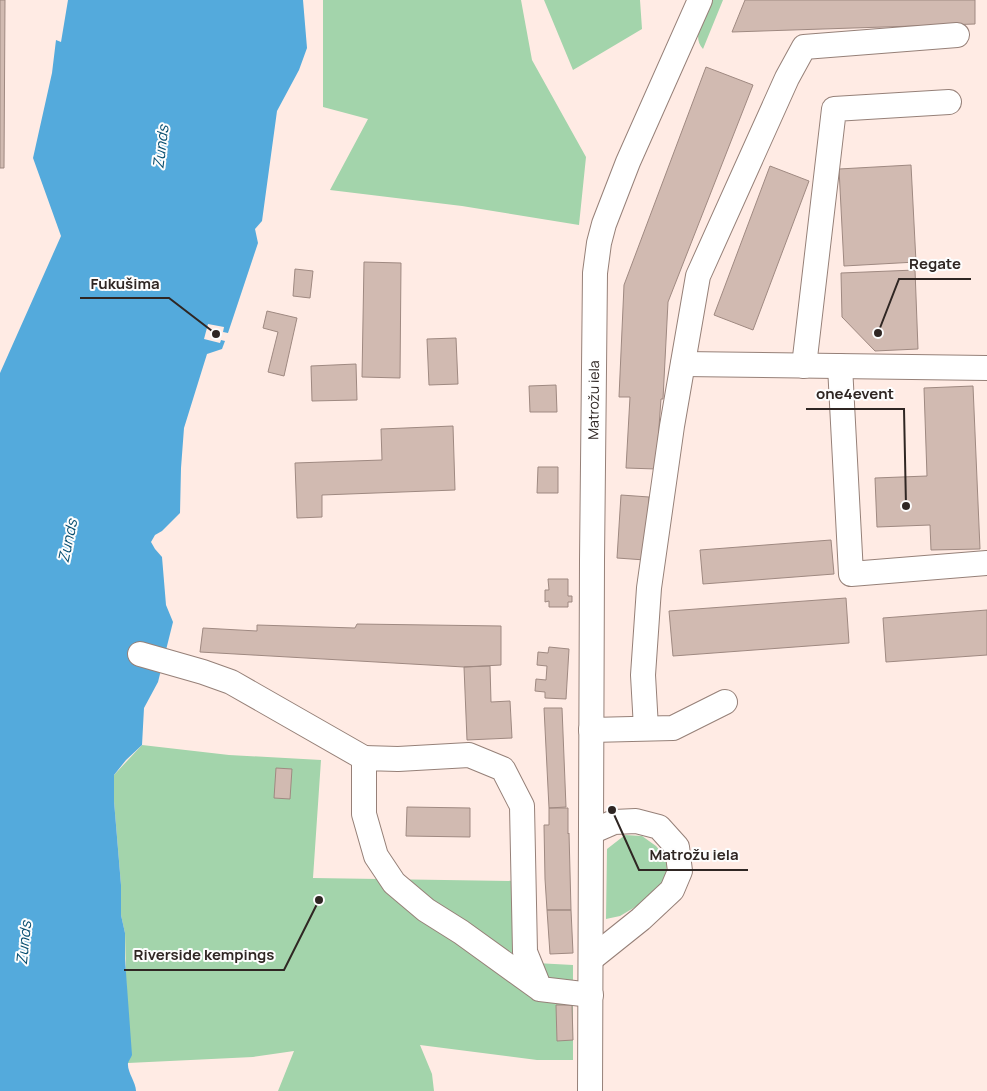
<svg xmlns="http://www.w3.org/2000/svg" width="987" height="1091" font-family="Manrope,sans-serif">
<rect width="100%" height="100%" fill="#ffebe4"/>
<path fill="#a3d4ab" d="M323 0H521L532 60 586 157 579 225 462 206 330 190 368 119 323 107Z
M544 0H640L642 29 573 70Z
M713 0H723L703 49C690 35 706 14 713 0Z
M142 745 229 755 321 760 313 878 518 881 517 962 573 965V1060H537L420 1045 432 1074 434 1091H278L294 1051 253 1057 128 1063 125 933 121 915V885L114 801V775Z
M625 835 642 836 656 846 668 860 664 883 652 897 620 916 606 919 607 849Z"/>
<path fill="#54aadc" d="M68 0H303L307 48 299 70 277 111 262 221 255 229 258 243 228 333 223 332 224 327 208 324 204 339 220 343 221 340 225 341 222 349 207 354 184 428 181 468 180 513 162 531 155 535 151 542 155 549 162 557 166 605 173 622 158 682 144 708 142 745 126 760 114 775V801L121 885V915L125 933V959L132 1055C131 1058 129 1060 128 1063 127 1072 136 1082 136 1091H0V373L61 236 33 158 52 73 56 40 61 42Z"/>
<path fill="#d1bab1" stroke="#9f8981" d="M0 0H5L4 168H0Z
M745 0H975V24L732 32Z
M706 67 753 85 668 302 663 399H661L656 469 626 468 630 397H619L624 285Z
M911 165 916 262 844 266 839 169Z
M770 166 809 181 753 330 714 315Z
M364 262 401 263 400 378 362 377Z
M295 269 313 271 310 298 293 296Z
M915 270 918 349 875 351 842 317 841 273Z
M267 311 297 318 284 376 268 372 278 332 263 328Z
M456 338 458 384 429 385 427 339Z
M356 364 357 400 312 401 311 366Z
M556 385 557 412H530L529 386Z
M973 386 980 549 931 550 930 525 877 527 875 478 927 476 924 388Z
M453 426 455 490 322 495V517L297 518 295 463 382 460 381 429Z
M538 467H558V493H537Z
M621 495 649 497 645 560 617 558Z
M831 540 834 574 703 584 700 550Z
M548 579H568V596H572V602H568V607H549V601L545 602V590H549Z
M846 598 849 643 673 656 669 611Z
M987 610V655L886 662 883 618Z
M357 624 501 626V665L464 667 200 652 203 628 257 631V625L355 628Z
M549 647 569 649 566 699 545 698V692L535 691 536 679 546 680 547 666 537 665 538 652 548 653Z
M490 666 491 702 510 701 512 738 467 740 464 667Z
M544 708H562L566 807 549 808Z
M276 768 292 769 290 799 274 798Z
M407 807 470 808V837L406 836Z
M549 808H568V834L569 833 571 910H547L545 879 544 825H549Z
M547 910H571L573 953 550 954Z
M556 1005H572L573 1040 557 1041Z"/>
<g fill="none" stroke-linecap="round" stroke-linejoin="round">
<g stroke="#968078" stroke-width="26">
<g id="minor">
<path d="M683 364 987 368"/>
<path d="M804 366 834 109 949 102"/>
<path d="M840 366 851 574 987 563"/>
<path d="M140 654 203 672 231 682 364 758"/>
<path d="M646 728 643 675 649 588 672 426 698 276 787 78 804 47 957 35"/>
<path d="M591 730 673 728 725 702"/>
<path d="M591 832 614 822 636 821 659 827 677 847 680 871 672 890 641 919 591 959"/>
<path d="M540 989 461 932 426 910 394 883 376 856 364 814V758L398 759 469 755 503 769 522 806 525 952 540 989 591 995"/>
<path id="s1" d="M590 1091 592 561 595 273 599 243 604 224 628 162 700 0"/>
</g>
</g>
<use href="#minor" stroke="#fff" stroke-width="24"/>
</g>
<g text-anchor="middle" stroke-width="4" stroke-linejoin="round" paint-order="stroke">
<g font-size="14" fill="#2f2623" stroke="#fdfdfd">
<text dy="5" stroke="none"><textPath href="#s1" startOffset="691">Matrožu iela</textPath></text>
</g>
<g font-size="15" font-style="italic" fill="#074e70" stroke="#fdfdfd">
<text transform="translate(161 147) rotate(-83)" y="5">Zunds</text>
<text transform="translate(68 541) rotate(-78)" y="5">Zunds</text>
<text transform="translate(24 943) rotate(-84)" y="5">Zunds</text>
</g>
</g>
<path fill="none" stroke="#2f2623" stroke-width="2" d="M878 333L899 279H971M216 334L169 298H80M906 506L904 409H806M612 810L639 870H748M319 900L284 970H124"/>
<g fill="#2f2623" stroke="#fdfdfd" stroke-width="2">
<circle cx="878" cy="333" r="5"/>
<circle cx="216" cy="334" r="5"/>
<circle cx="906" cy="506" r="5"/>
<circle cx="612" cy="810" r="5"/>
<circle cx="319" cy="900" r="5"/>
</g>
<g font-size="15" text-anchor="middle" font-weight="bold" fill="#2f2623" stroke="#fdfdfd" stroke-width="4" stroke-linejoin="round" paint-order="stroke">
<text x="935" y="269">Regate</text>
<text x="125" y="289">Fukušima</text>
<text x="855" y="399">one4event</text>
<text x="694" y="860">Matrožu iela</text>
<text x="204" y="960">Riverside kempings</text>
</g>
</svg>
